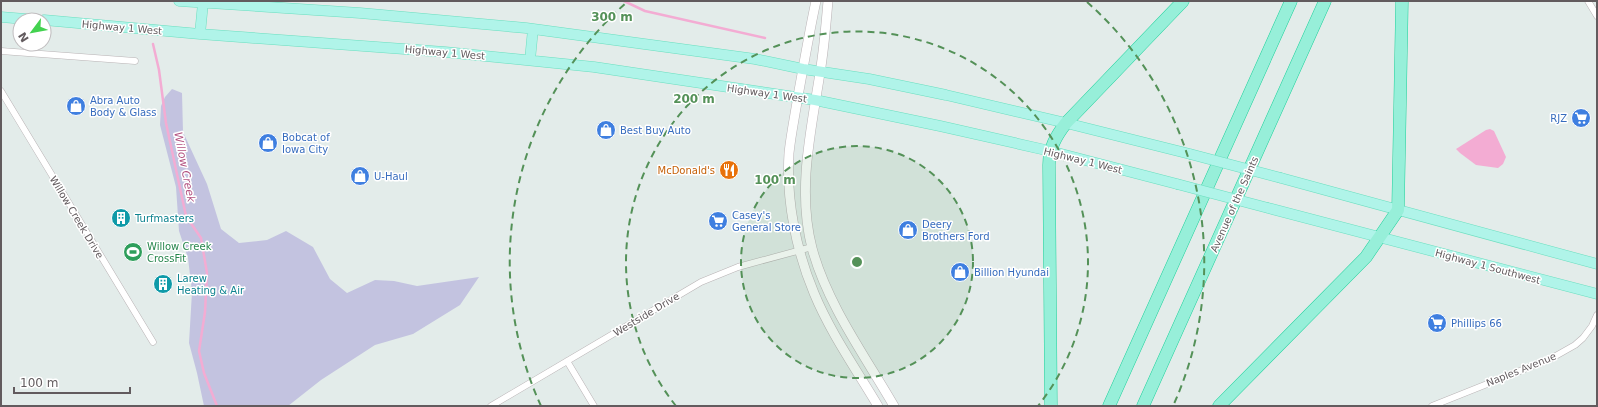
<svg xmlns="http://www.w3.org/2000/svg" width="1598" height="407" font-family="'DejaVu Sans',sans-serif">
<rect width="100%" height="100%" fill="#e3ecea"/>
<path fill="#c3c3e0" d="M172 89 182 93 183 132 207 184 221 229 239 243 267 240 286 231 313 247 330 279 347 293 375 280 394 281 417 286 479 277 460 305 413 334 375 345 321 380 288 406H204L197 373 189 343 192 292 188 258 179 231 176 187 160 125 161 106 165 97Z"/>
<path fill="#f3acd3" d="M1490 129 1494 131 1506 157 1503 164 1498 168 1476 165 1460 153 1456 149 1486 130Z"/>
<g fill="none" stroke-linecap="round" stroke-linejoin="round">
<path stroke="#f3acd3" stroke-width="2.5" d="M624 1 645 11 765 38
M153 44 159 70 166 123 186 216 201 238 207 273 205 312 199 351 204 373 217 406"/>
<g stroke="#b9b3b5" stroke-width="7">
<path id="minor" d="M1588 1 1597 16
M1 51 135 61
M1 91 153 342
M567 361 594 406
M491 406 701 282 738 267 812 247
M1432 406 1552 358 1575 345 1583 338 1592 326 1597 315"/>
</g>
<g stroke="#b9b2b5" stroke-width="10">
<path id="secondary" d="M816 1C809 33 804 64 798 96 795 115 791 134 789 153 786 200 796 250 814 293 830 332 856 369 878 406
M828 1C826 25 824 49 820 73 811 131 797 190 812 248 827 304 865 356 894 406"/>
</g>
<g stroke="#6adebf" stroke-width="11">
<path id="primary" d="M179 1 360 13 526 28 755 59 803 69 869 79 946 95 1066 123 1190 154
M1 17 38 20
M44 20 200 34 445 52 594 67 815 100 940 126 1050 151 1177 184
M200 34 203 3
M530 60 533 29
M1281 178 1597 264
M1268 208 1597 294"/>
</g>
<g stroke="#1ed19b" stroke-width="13">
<path id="motorway" d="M1051 406 1049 165C1049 148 1056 136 1066 123L1183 1
M1109 406 1291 1
M1143 406 1325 1
M1219 406 1366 257 1398 210 1402 1"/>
</g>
<use href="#minor" stroke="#fff" stroke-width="6"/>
<use href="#secondary" stroke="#fff" stroke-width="9"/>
<use href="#primary" stroke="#b0f4e9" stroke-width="10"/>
<use href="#motorway" stroke="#97efd9" stroke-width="12"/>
<g stroke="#6adebf" stroke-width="11" stroke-linecap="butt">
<path id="primary-bridge" d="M1190 154 1281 178
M1177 184 1268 208"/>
</g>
<use href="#primary-bridge" stroke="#b0f4e9" stroke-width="10"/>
</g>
<circle cx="857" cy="262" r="116" fill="#549158" fill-opacity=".12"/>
<g fill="none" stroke="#549158" stroke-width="2" stroke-dasharray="7 5">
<circle cx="857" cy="262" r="116"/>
<path d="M676 406A231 231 0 1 1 1038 406"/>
<path d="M541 406A347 347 0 0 1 627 2M1087 2A347 347 0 0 1 1173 406"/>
</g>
<defs>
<g id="shop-disc" transform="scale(1)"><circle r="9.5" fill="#3f7fe0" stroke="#fff"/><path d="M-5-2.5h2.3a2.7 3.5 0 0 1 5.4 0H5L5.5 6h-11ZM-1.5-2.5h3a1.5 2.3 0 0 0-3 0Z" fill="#fff"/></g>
<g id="supermarket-disc" transform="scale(1)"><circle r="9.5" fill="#3f7fe0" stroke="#fff"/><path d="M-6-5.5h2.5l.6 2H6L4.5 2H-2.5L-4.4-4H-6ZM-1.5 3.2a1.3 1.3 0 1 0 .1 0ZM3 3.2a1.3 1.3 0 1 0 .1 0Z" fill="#fff"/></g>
<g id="restaurant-disc" transform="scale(1)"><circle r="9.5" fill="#e8710a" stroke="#fff"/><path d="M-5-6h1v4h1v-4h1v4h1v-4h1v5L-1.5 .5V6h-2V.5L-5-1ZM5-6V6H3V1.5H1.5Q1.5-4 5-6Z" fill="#fff"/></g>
<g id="building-disc" transform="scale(1)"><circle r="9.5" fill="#0f9aa8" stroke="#fff"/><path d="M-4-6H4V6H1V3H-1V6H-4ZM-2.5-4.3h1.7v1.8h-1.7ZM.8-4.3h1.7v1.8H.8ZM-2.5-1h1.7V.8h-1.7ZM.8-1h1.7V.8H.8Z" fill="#fff"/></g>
<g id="stadium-disc" transform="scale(1)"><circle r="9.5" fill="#2e9e5b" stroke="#fff"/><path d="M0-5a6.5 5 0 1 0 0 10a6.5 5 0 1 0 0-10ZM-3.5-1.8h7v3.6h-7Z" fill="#fff"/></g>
</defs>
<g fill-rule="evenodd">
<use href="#shop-disc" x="76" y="106"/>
<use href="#supermarket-disc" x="1581" y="118"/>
<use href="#shop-disc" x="606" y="130"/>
<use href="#shop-disc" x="268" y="143"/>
<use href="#restaurant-disc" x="729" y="170"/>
<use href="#shop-disc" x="360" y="176"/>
<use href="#building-disc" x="121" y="218"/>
<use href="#supermarket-disc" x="718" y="221"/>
<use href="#shop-disc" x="908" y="230"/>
<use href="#stadium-disc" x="133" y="252"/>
<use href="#shop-disc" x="960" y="272"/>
<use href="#building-disc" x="163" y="284"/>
<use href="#supermarket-disc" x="1437" y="323"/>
</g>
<g text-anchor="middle" stroke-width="3" stroke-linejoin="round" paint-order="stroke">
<g font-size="10" fill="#625b5e" stroke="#fff">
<text transform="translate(122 27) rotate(5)" y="4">Highway 1 West</text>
<text transform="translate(445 52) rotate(5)" y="4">Highway 1 West</text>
<text transform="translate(767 93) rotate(8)" y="4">Highway 1 West</text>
<text transform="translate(1083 160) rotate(14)" y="4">Highway 1 West</text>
<text transform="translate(1234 204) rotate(-66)" y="4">Avenue of the Saints</text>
<text transform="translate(77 217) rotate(59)" y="4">Willow Creek Drive</text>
<text transform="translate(1488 266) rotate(15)" y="4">Highway 1 Southwest</text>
<text transform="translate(646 314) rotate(-31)" y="4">Westside Drive</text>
<text transform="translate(1521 369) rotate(-22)" y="4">Naples Avenue</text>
</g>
<g font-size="10" fill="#366cbe" stroke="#fff" text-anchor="start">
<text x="90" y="104">Abra Auto<tspan x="90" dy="12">Body &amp; Glass</tspan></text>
<text x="1567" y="122" text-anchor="end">RJZ</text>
<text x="620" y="134">Best Buy Auto</text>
<text x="282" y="141">Bobcat of<tspan x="282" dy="12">Iowa City</tspan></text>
<text x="374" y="180">U-Haul</text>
<text x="732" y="219">Casey's<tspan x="732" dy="12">General Store</tspan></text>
<text x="922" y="228">Deery<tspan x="922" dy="12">Brothers Ford</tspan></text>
<text x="974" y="276">Billion Hyundai</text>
<text x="1451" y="327">Phillips 66</text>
</g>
<g font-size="10" fill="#c56008" stroke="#fff" text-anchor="end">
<text x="715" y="174">McDonald's</text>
</g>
<g font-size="10" fill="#0d838f" stroke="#fff" text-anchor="start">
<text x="135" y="222">Turfmasters</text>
<text x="177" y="282">Larew<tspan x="177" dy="12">Heating &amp; Air</tspan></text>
</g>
<g font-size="10" fill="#27864d" stroke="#fff" text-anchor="start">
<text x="147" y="250">Willow Creek<tspan x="147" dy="12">CrossFit</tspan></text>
</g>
<g font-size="11" font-style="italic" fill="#b35280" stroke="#fff">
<text transform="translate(185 167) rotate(79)" y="4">Willow Creek</text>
</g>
</g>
<circle cx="857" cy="262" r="6" fill="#549158" stroke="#fff" stroke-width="2"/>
<g font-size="12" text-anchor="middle" font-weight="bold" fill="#549158" stroke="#fff" stroke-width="3" stroke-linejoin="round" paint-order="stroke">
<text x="612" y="21">300 m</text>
<text x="694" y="103">200 m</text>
<text x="775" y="184">100 m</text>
</g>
<rect width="1598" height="407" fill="none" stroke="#625b5e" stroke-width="4"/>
<g transform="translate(32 32) rotate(238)"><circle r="19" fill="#ffffff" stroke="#c0bdbf"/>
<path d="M0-3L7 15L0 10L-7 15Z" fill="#43d250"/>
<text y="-6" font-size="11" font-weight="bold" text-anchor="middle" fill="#625b5e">N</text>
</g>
<path d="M14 387v6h116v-6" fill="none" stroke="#625b5e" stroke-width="2"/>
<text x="20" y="387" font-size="12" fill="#625b5e" stroke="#ffffff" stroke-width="3" paint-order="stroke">100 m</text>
</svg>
